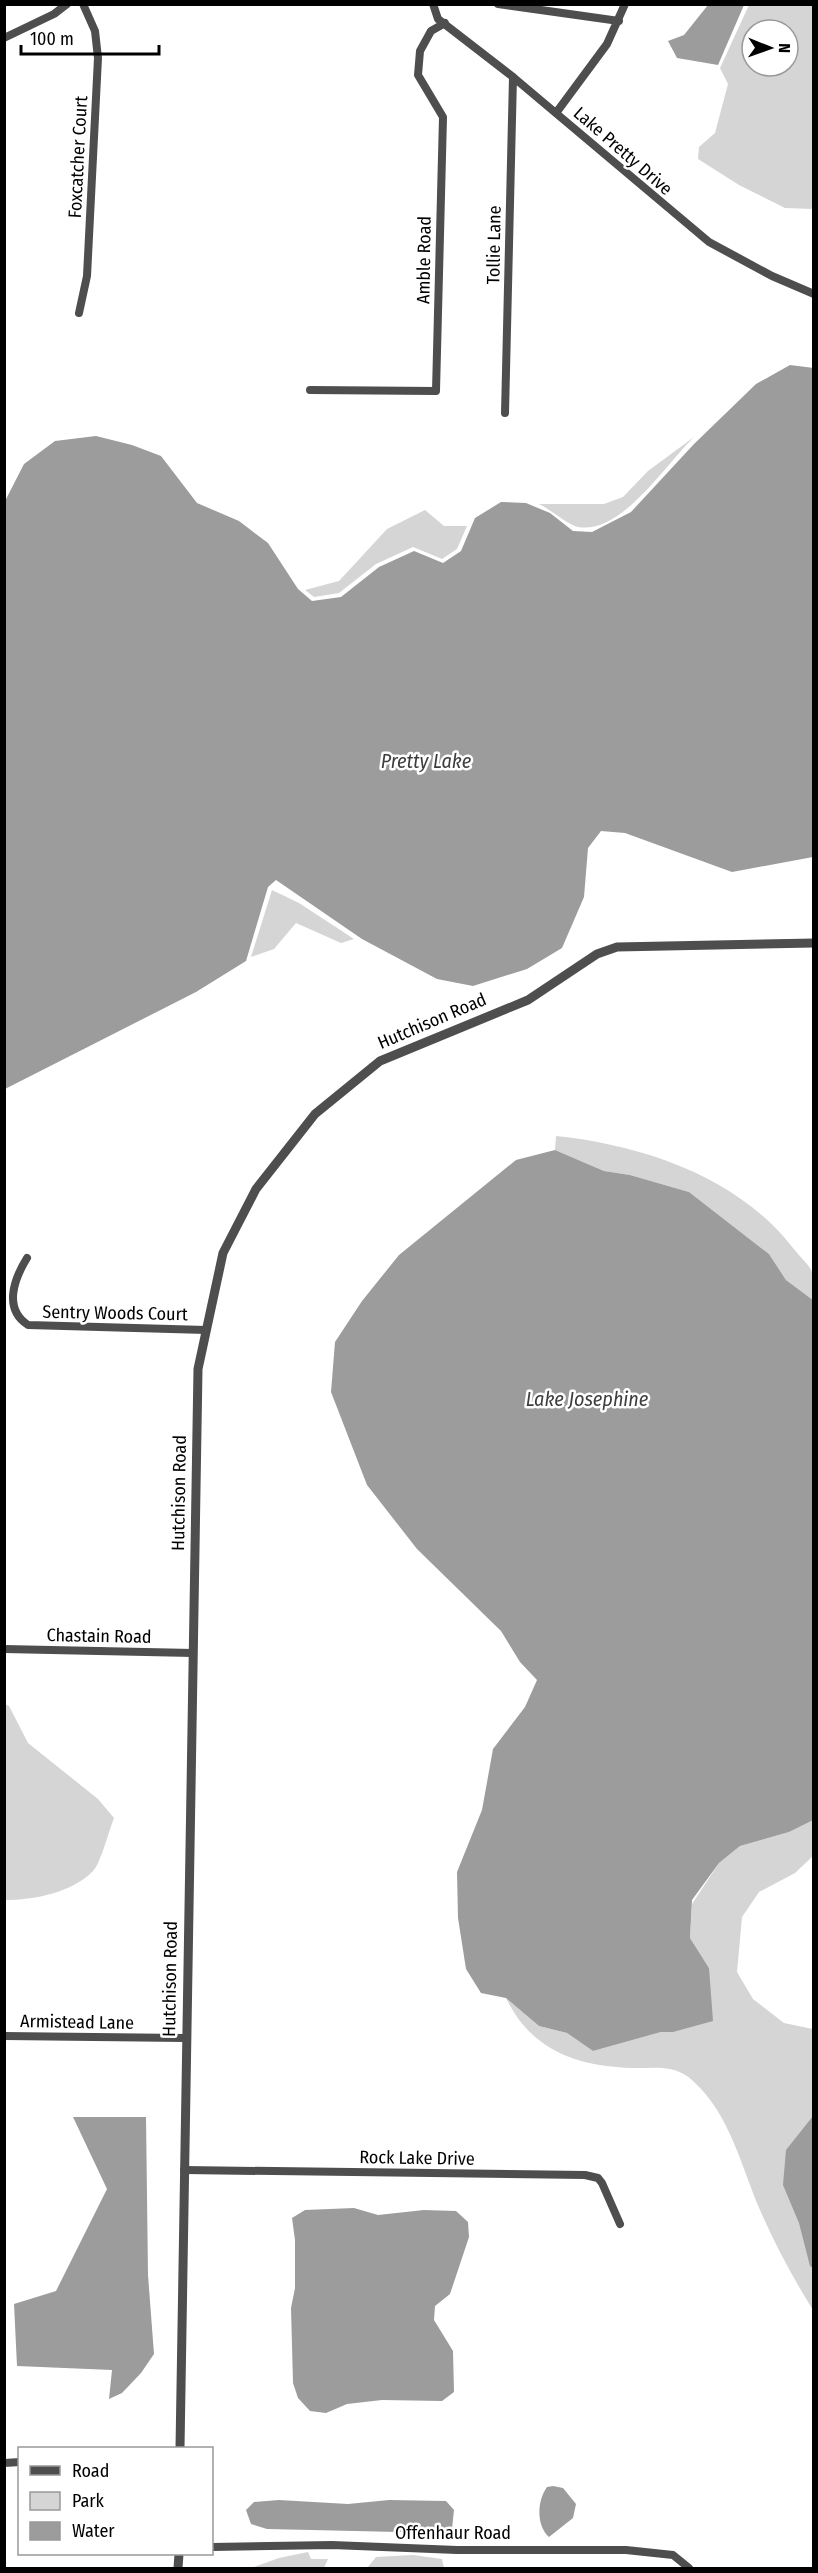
<svg xmlns="http://www.w3.org/2000/svg" width="818" height="2573" font-family="'Fira Sans Condensed',sans-serif">
<rect width="100%" height="100%" fill="#fff"/>
<path fill="#d5d5d5" fill-rule="evenodd" d="M749 5H813V209L785 208 739 185 698 159 699 147 715 133 728 84 720 68ZM752 30H788V66H752Z
M694 437C666 464 621 535 578 527 568 525 550 509 539 504H604L623 497 648 471Z
M425 510 444 526H467L457 549 442 559 413 547 376 564 339 593 314 597 305 590 339 581 387 529Z
M272 890 299 903 354 939 341 943 296 923 274 949 251 957Z
M556 1136C643 1145 738 1177 793 1248 799 1256 810 1265 813 1274 816 1281 813 1293 813 1301L786 1280 769 1254 689 1192 630 1175 604 1171 555 1150Z
M5 1704 9 1706 28 1743 98 1799 114 1818C109 1830 101 1863 93 1871 72 1893 33 1900 5 1900Z
M809 1820H813V1856L795 1873 759 1892 742 1917 737 1972 753 1999 784 2023 813 2029V2310C793 2278 775 2245 760 2210 741 2166 730 2114 693 2081 674 2063 653 2069 629 2068 573 2065 531 2049 506 1998L539 2026 567 2033 593 2051 661 2032H673L709 1968 690 1938 692 1904 719 1863 740 1846 789 1832Z
M308 2552 311 2559H328L324 2568H251L279 2558Z
M413 2555 442 2559 444 2568H367L376 2557Z"/>
<path fill="#9c9c9c" d="M708 5H744L718 65 677 58 668 41 684 35Z
M790 365 814 368 813 857 732 872 625 833 601 831 588 848 584 897 562 948 527 969 473 986 437 979 362 939 276 880 268 887 246 961 196 992 5 1089 4 503 24 464 55 441 96 436 132 445 161 456 197 503 239 521 268 543 298 589 312 601 341 597 379 567 414 551 443 563 461 551 475 518 501 502 526 503 550 513 573 531 592 532 631 512 694 444 756 384Z
M555 1150 604 1171 630 1175 689 1192 769 1254 786 1280 814 1301 813 1820 789 1832 740 1846 719 1863 692 1900 690 1938 709 1968 713 2021 673 2032H661L593 2051 567 2033 539 2026 506 1998 481 1993 466 1969 458 1918 457 1872 482 1810 493 1749 525 1707 537 1680 520 1662 501 1631 417 1549 367 1485 331 1392 335 1342 362 1301 399 1255 516 1160Z
M813 2116V2268L810 2266 799 2223 783 2185 786 2150Z
M73 2117H146L148 2275 154 2354 141 2373 122 2393 109 2399 112 2370 17 2366 14 2304 56 2291 107 2189Z
M354 2208 378 2215 424 2210 456 2211 468 2222 469 2237 450 2294 435 2306 434 2320 453 2351 454 2392 442 2401 382 2400 347 2404 326 2413 310 2411 298 2398 293 2383 291 2308 295 2288V2240L292 2218 305 2210Z
M553 2486 563 2488 576 2504 573 2518 549 2537C536 2525 537 2501 547 2487Z
M279 2500 348 2504 389 2500 446 2501 454 2510 452 2529 442 2533 267 2529 251 2524 246 2510 254 2502Z"/>
<g fill="none" stroke-linecap="round" stroke-linejoin="round">
<path stroke="#4e4e4e" stroke-width="8" d="M433 4 438 19 513 77 709 242 772 276 814 294
M498 4 619 21
M4 38 54 14 67 4
M556 113 607 44 625 4
M79 313 87 276 98 58 95 31 83 4
M310 390 436 391 443 117 418 75 420 51 431 31 445 23
M505 413 513 77
M27 1258C14 1279 3 1309 28 1325L206 1330
M4 1649 193 1653
M4 2036 185 2038
M184 2170 585 2175 598 2178 602 2183 620 2224
M4 2463 20 2462
M212 2547 332 2545 457 2550H626L673 2555 689 2568"/>
<path stroke="#4e4e4e" stroke-width="9" d="M180 2448 198 1369 223 1253 256 1189 315 1114 380 1061 528 1000 597 954 617 947 814 943
M178 2568 179 2554"/>
</g>
<g text-anchor="middle" stroke-width="5" stroke-linejoin="round" paint-order="stroke">
<g font-size="18" fill="#000" stroke="#fff">
<text transform="translate(623 151) rotate(41)" y="6">Lake Pretty Drive</text>
<text transform="translate(78 157) rotate(-87)" y="6">Foxcatcher Court</text>
<text transform="translate(494 245) rotate(-89)" y="6">Tollie Lane</text>
<text transform="translate(424 260) rotate(-89)" y="6">Amble Road</text>
<text transform="translate(432 1021) rotate(-23)" y="6">Hutchison Road</text>
<text transform="translate(115 1313) rotate(1)" y="6">Sentry Woods Court</text>
<text transform="translate(179 1493) rotate(-89)" y="6">Hutchison Road</text>
<text transform="translate(99 1636) rotate(1)" y="6">Chastain Road</text>
<text transform="translate(170 1979) rotate(-89)" y="6">Hutchison Road</text>
<text transform="translate(77 2022) rotate(1)" y="6">Armistead Lane</text>
<text transform="translate(417 2158) rotate(1)" y="6">Rock Lake Drive</text>
<text x="453" y="2539">Offenhaur Road</text>
</g>
<g font-size="20" font-style="italic" fill="#3d3d3d" stroke="#fff">
<text x="426" y="768">Pretty Lake</text>
<text x="587" y="1406">Lake Josephine</text>
</g>
</g>
<rect width="818" height="2573" fill="none" stroke="#000000" stroke-width="12"/>
<rect x="18" y="2447" width="195" height="108" fill="#ffffff" stroke="#999999" stroke-width="1.5"/>
<rect x="30" y="2466" width="30" height="9" fill="#4e4e4e" stroke="#999999" stroke-width="1.5"/>
<text x="72" y="2477" font-size="18" fill="#000000">Road</text>
<rect x="30" y="2492" width="30" height="18" fill="#d5d5d5" stroke="#999999" stroke-width="1.5"/>
<text x="72" y="2507" font-size="18" fill="#000000">Park</text>
<rect x="30" y="2522" width="30" height="18" fill="#9c9c9c" stroke="#999999" stroke-width="1.5"/>
<text x="72" y="2537" font-size="18" fill="#000000">Water</text>
<g transform="translate(770 48) rotate(91)"><circle r="28" fill="#ffffff" stroke="#999999" stroke-width="1.5"/>
<path d="M0-4.5L10 22L0 15L-10 22Z" fill="#000000"/>
<text y="-9" font-size="16" font-weight="bold" text-anchor="middle" fill="#000000">N</text>
</g>
<path d="M21 45v9h138v-9" fill="none" stroke="#000000" stroke-width="3"/>
<text x="30" y="45" font-size="18" fill="#000000" stroke="#ffffff" stroke-width="4.5" paint-order="stroke">100 m</text>
</svg>
